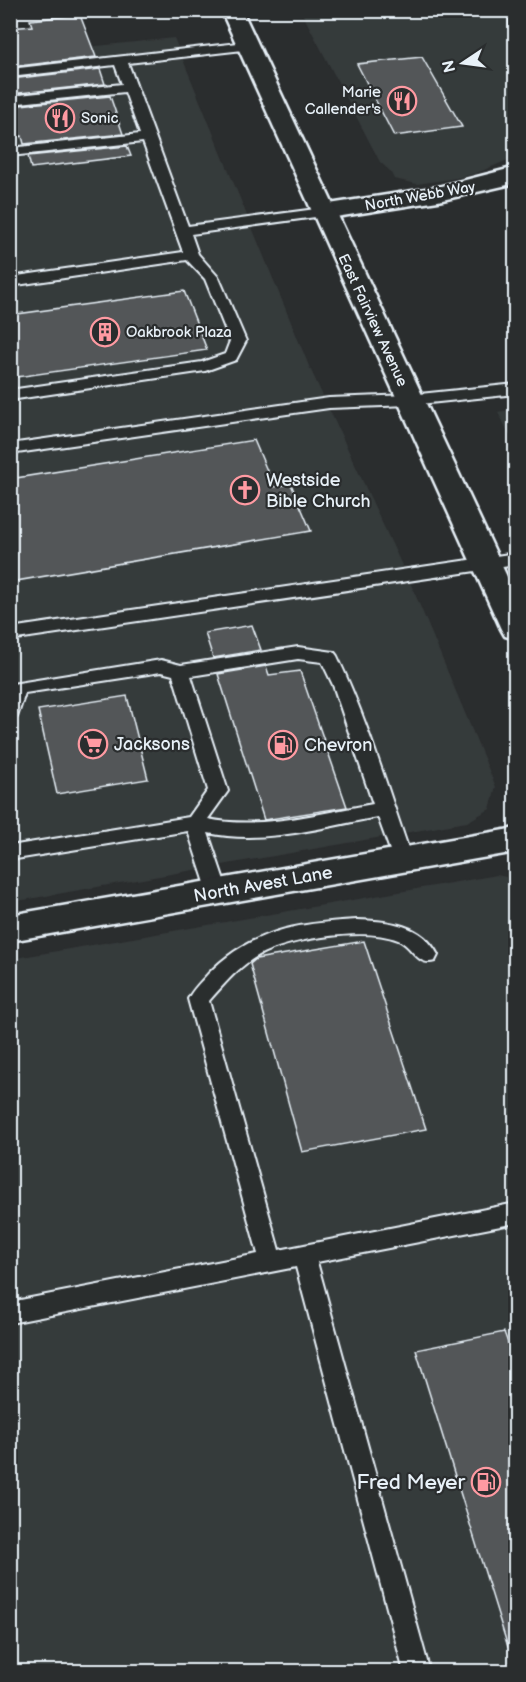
<svg xmlns="http://www.w3.org/2000/svg" width="526" height="1682" font-family="'Balsamiq Sans',sans-serif">
<rect width="100%" height="100%" fill="#2a2d2e"/>
<filter id="ink" filterUnits="userSpaceOnUse"><feTurbulence type="fractalNoise" baseFrequency=".0167" numOctaves="2"/><feDisplacementMap in="SourceGraphic" scale="12" xChannelSelector="R" yChannelSelector="G"/><feConvolveMatrix kernelMatrix="1 2 1 2 8 2 1 2 1" color-interpolation-filters="sRGB"/></filter>
<g filter="url(#ink)">
<path fill="#363a3b" d="M301 11H515V157L477 173 457 178 417 184 394 179 390 171 380 162Z
M174 38 309 366 413 589 496 787 490 809 467 822 12 902 10 55Z
M515 409H516L515 446 498 412Z
M497 875 515 879V1671L11 1672V959Z"/>
<path fill="#535759" stroke="#e8f1f8" stroke-width="1.5" d="M80 15 96 57 10 67V28L32 26 30 20Z
M422 57 462 127 394 136 357 64Z
M100 69 105 84 10 94V79Z
M110 96 123 134 24 144 22 136 10 137V106Z
M127 146 131 156 31 168 28 156Z
M184 291 207 350 10 378V315Z
M254 440 274 487 291 484 311 531 10 582V479Z
M252 625 261 650 213 658 205 633Z
M266 666 269 675 300 671 347 807 264 820 218 674Z
M127 696 148 779 57 794 38 710Z
M364 941 426 1129 302 1152 250 964 256 959Z
M504 1332 516 1365V1646L508 1647 416 1350Z"/>
<g fill="none" stroke-linecap="round" stroke-linejoin="round">
<g stroke="#e8f1f8" stroke-width="4">
<path id="lane" d="M510 20H516V28L510 26Z
M247 42 252 43V49L128 63 188 226 323 208 330 212 323 216 191 234 198 254 219 278 246 341 236 360 205 371 10 400V390L202 362 225 354 230 341 205 279 187 260 10 286V277L183 252 143 142 10 156V148L140 134 125 92 10 104V96L122 84 115 65 10 77V69Z
M516 384V394L410 405 329 408 10 454V444L329 398 410 395Z
M516 553V565L10 640V628Z
M298 647 334 652 337 656C368 721 388 791 412 859L409 864 402 866 395 864 378 817C323 827 263 845 208 833L228 892 225 897 218 900 211 897 208 892 188 831 10 860V846L189 817 208 790 173 675 161 672 25 693 17 717 10 718 12 684 161 660 181 665ZM298 659 322 662 333 685 373 804C320 813 262 830 208 819L228 791 191 676Z
M357 920C389 921 422 924 438 955L435 961C417 967 413 946 398 940 366 927 290 938 259 955 239 966 224 984 209 1001L279 1250 516 1203V1223L317 1262 430 1672H404L296 1267 10 1323V1302L258 1254 188 999C193 989 201 982 208 974 250 930 299 923 357 920Z"/>
</g>
<g stroke="#e8f1f8" stroke-width="5">
<path id="street" d="M516 828V852L10 941V915Z"/>
</g>
<g stroke="#e8f1f8" stroke-width="5">
<path id="secondary" d="M516 167V183L438 201 323 219 314 217 311 212 314 207 323 205 438 187Z"/>
</g>
<g stroke="#e8f1f8" stroke-width="5">
<path id="primary" d="M221 10H242L516 596V639L505 636 501 629Z"/>
</g>
<use href="#lane" fill="#2a2d2e" fill-rule="evenodd"/>
<use href="#street" fill="#2a2d2e" fill-rule="evenodd"/>
<use href="#secondary" fill="#2a2d2e" fill-rule="evenodd"/>
<use href="#primary" fill="#2a2d2e" fill-rule="evenodd"/>
</g>
</g>
<defs>
<g id="restaurant-ring" transform="scale(1.5)"><circle r="9.5" fill="#2a2d2e" stroke="#ff9aa2" stroke-width="1.5"/><path d="M-5-6h1v4h1v-4h1v4h1v-4h1v5L-1.5 .5V6h-2V.5L-5-1ZM5-6V6H3V1.5H1.5Q1.5-4 5-6Z" fill="#ff9aa2"/></g>
<g id="building-ring" transform="scale(1.5)"><circle r="9.5" fill="#2a2d2e" stroke="#ff9aa2" stroke-width="1.5"/><path d="M-4-6H4V6H1V3H-1V6H-4ZM-2.5-4.3h1.7v1.8h-1.7ZM.8-4.3h1.7v1.8H.8ZM-2.5-1h1.7V.8h-1.7ZM.8-1h1.7V.8H.8Z" fill="#ff9aa2"/></g>
<g id="church-ring" transform="scale(1.5)"><circle r="9.5" fill="#2a2d2e" stroke="#ff9aa2" stroke-width="1.5"/><path d="M-1.2-6h2.4v3.5h3.3v2.4h-3.3V6h-2.4V-.1h-3.3v-2.4h3.3Z" fill="#ff9aa2"/></g>
<g id="supermarket-ring" transform="scale(1.5)"><circle r="9.5" fill="#2a2d2e" stroke="#ff9aa2" stroke-width="1.5"/><path d="M-6-5.5h2.5l.6 2H6L4.5 2H-2.5L-4.4-4H-6ZM-1.5 3.2a1.3 1.3 0 1 0 .1 0ZM3 3.2a1.3 1.3 0 1 0 .1 0Z" fill="#ff9aa2"/></g>
<g id="fuel-ring" transform="scale(1.5)"><circle r="9.5" fill="#2a2d2e" stroke="#ff9aa2" stroke-width="1.5"/><path d="M-5.5-6h7V0h2V4h1.3V-2.5L3-4.5l.8-.8L6-3V5H2.5V1h-1V6h-7ZM-4.2-4.7v3.2H.2V-4.7Z" fill="#ff9aa2"/></g>
</defs>
<g fill-rule="evenodd">
<use href="#restaurant-ring" x="402" y="101"/>
<use href="#restaurant-ring" x="60" y="118"/>
<use href="#building-ring" x="105" y="332"/>
<use href="#church-ring" x="245" y="490"/>
<use href="#supermarket-ring" x="93" y="744"/>
<use href="#fuel-ring" x="283" y="745"/>
<use href="#fuel-ring" x="486" y="1482"/>
</g>
<g text-anchor="middle" stroke-width="4.5" stroke-linejoin="round" paint-order="stroke">
<g font-size="15" fill="#e8f1f8" stroke="#2a2d2e" text-anchor="start">
<text x="381" y="97" text-anchor="end">Marie<tspan x="381" dy="17">Callender's</tspan></text>
<text x="81" y="123">Sonic</text>
<text x="126" y="337">Oakbrook Plaza</text>
</g>
<g font-size="15" fill="#e8f1f8" stroke="#2a2d2e">
<text transform="translate(420 196) rotate(-10)" y="5">North Webb Way</text>
<text transform="translate(373 320) rotate(65)" y="5">East Fairview Avenue</text>
</g>
<g font-size="18" fill="#e8f1f8" stroke="#2a2d2e" text-anchor="start">
<text x="266" y="486">Westside<tspan x="266" dy="21">Bible Church</tspan></text>
<text x="114" y="750">Jacksons</text>
<text x="304" y="751">Chevron</text>
</g>
<g font-size="18" fill="#e8f1f8" stroke="#2a2d2e">
<text transform="translate(263 884) rotate(-10)" y="6">North Avest Lane</text>
</g>
<g font-size="21" fill="#e8f1f8" stroke="#2a2d2e" text-anchor="end">
<text x="465" y="1489">Fred Meyer</text>
</g>
</g>
<rect width="526" height="1682" fill="none" stroke="#2a2d2e" stroke-width="36"/>
<rect x="18" y="18" width="490" height="1646" fill="none" stroke="#e8f1f8" stroke-width="2" filter="url(#ink)"/>
<g transform="translate(463 63) rotate(257)" stroke="#2a2d2e" stroke-width="4.5" paint-order="stroke">
<path d="M0-4.5L10 22L0 15L-10 22Z" fill="#e8f1f8"/>
<text y="-9" font-size="16" font-weight="bold" text-anchor="middle" fill="#e8f1f8">N</text>
</g>
</svg>
